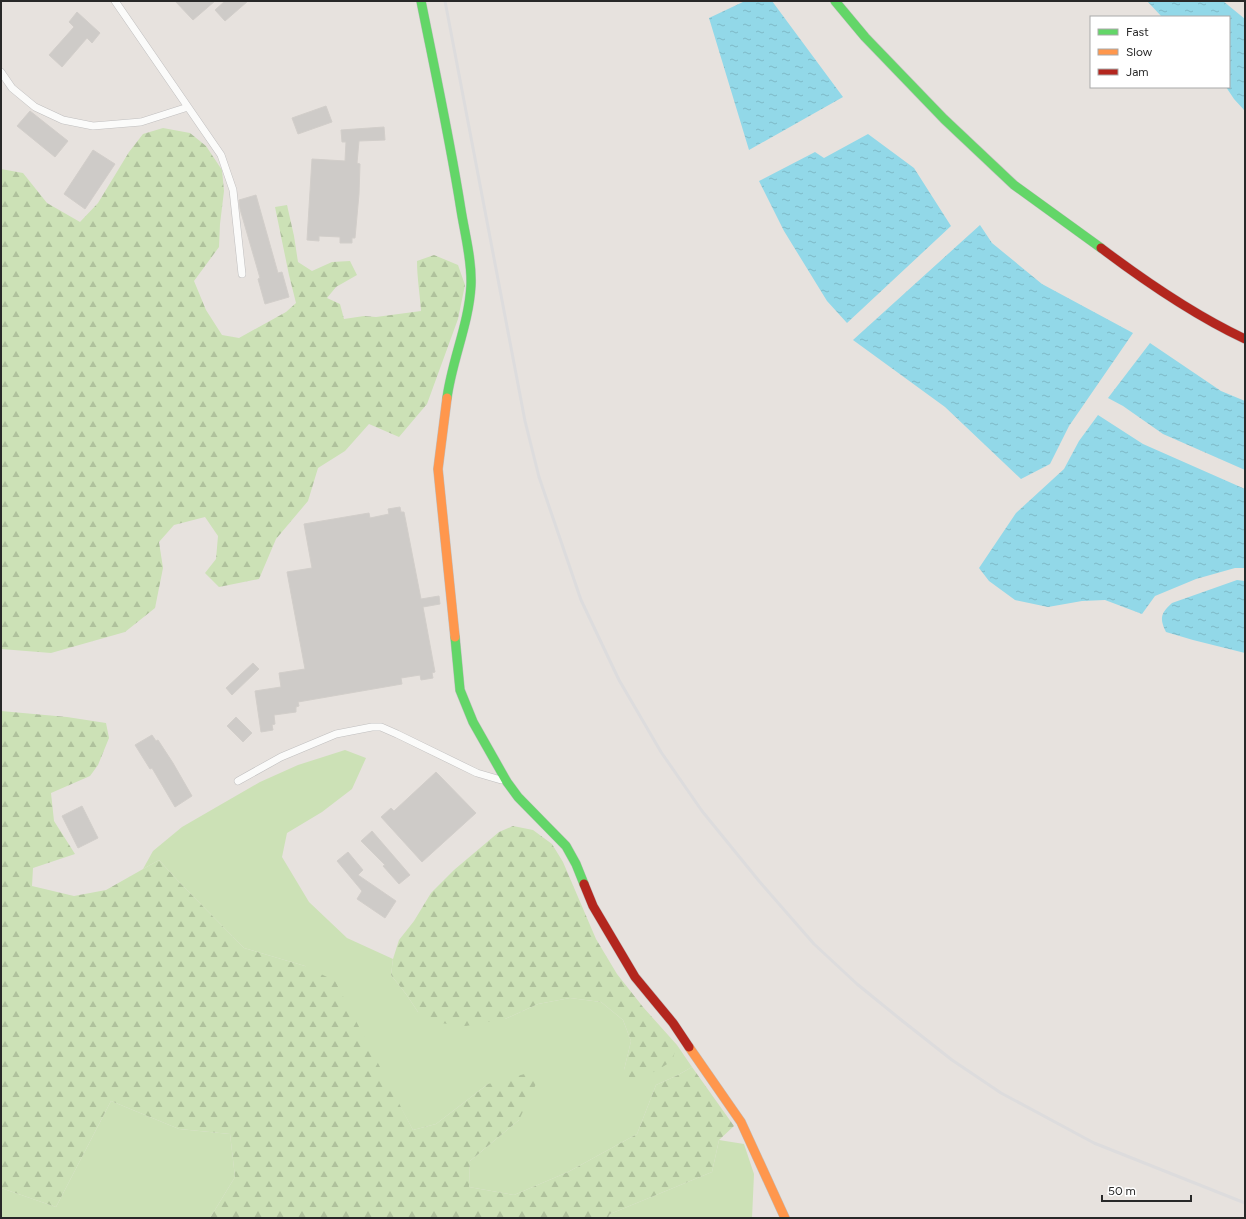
<svg xmlns="http://www.w3.org/2000/svg" width="1246" height="1219" font-family="Figtree,sans-serif">
<defs>
<pattern id="forest-firs" width="22" height="20" patternUnits="userSpaceOnUse"><rect width="22" height="20" fill="#cce1b6"/><path d="M5 1l3.5 6h-7zM16 11l3.5 6h-7z" fill="#afc19c"/></pattern>
<pattern id="water-ripples" width="26" height="14" patternUnits="userSpaceOnUse"><rect width="26" height="14" fill="#92d8e8"/><path d="M2 4q2-2 4 0t4 0M15 11q2-2 4 0t4 0" fill="none" stroke="#7eb9c7"/></pattern>
</defs>
<rect width="100%" height="100%" fill="#e7e2de"/>
<path fill="#cce1b6" d="M345 750 366 758 352 789 322 812 287 833 282 857 309 902 347 938 393 959 391 975 406 994 418 1012 505 1019 538 1004 570 998 601 1002 623 1020 631 1041 624 1070 677 1045 692 1067 678 1075 656 1085 637 1134 568 1172 514 1195 469 1187 470 1161 519 1120 488 1084 436 1124 413 1130 394 1095 305 966 244 948 181 884 159 860 143 869 153 851 182 827 260 782 298 765Z
M111 1101 179 1129 230 1134 235 1177 210 1218H1V1188L56 1207Z
M719 1140 744 1144 754 1174 752 1218H608L610 1214 712 1172Z"/>
<path fill="url(#forest-firs)" d="M163 128 190 133 206 146 222 170 224 191 220 224 219 247 194 281 206 310 222 335 239 338 286 312 296 303 289 275 275 207 287 205 294 236 298 262 312 271 332 262 350 261 357 275 336 287 327 298 340 304 344 319 364 316 376 317 421 311C420 294 417 278 417 261L434 255 458 265 465 285 458 319 427 404 399 437 369 424 345 451 318 468 308 501 276 539 259 579 219 587 205 573 216 559 218 536 205 517 174 525 159 542 163 568 155 608 125 632 51 653 1 649V169L23 173 47 203 80 222 98 203 129 152 143 134Z
M1 711 67 717 106 723 109 738 98 765 90 776 51 793 54 821 75 854 33 868 32 886 74 896 106 890 159 860 181 884 244 948 305 966 335 981 413 1130 436 1124 488 1084 543 1069 519 1120 470 1161 469 1187 514 1195 568 1172 637 1134 656 1085 678 1075 692 1067 734 1126 719 1140 712 1172 610 1214 608 1218H210L235 1177 230 1134 179 1129 111 1101 56 1207 1 1188Z
M513 826 533 830 552 844 563 862 596 939 617 974 643 1007 677 1045 672 1061 656 1071 632 1081 624 1070 631 1041 623 1020 601 1002 570 998 538 1004 505 1019 466 1026 440 1023 418 1012 406 994 391 975 393 959 399 940 414 921 431 893 454 870 499 832Z"/>
<path fill="url(#water-ripples)" d="M745 1H772L843 97 749 150 709 18Z
M1147 1H1223L1245 19V111L1234 99 1226 87H1229V17H1162Z
M868 134 914 168 951 226 847 323 827 301 784 231 759 181 815 152 824 158Z
M980 225 992 243 1042 284 1133 333 1069 426 1050 464 1021 479 945 407 853 340Z
M1150 343 1221 391 1245 401V470L1163 434 1123 406 1108 398Z
M1098 415 1143 444 1245 489V568H1235L1196 579 1155 596 1142 614 1105 600 1082 601 1048 607 1015 600 989 581 979 568 1016 513 1064 469 1079 441Z
M1237 580 1245 581V653L1193 640 1166 632C1159 618 1161 613 1172 603Z"/>
<path fill="#cecbc8" stroke="#d2ceca" d="M175 1H215L193 20Z
M225 1H248L225 21 215 10Z
M77 12 100 33 92 43 87 38 62 67 49 55 74 27 69 22Z
M326 106 332 122 298 134 292 118Z
M30 111 68 141 55 157 17 126Z
M384 127 385 140 359 141 357 163 360 164 359 194 355 238H352V243H340V237L319 236V241L307 240 312 159 345 161 346 142H342L341 130Z
M93 150 115 164 85 209 64 194Z
M256 195 278 273 282 272 289 297 265 304 258 279 260 278 240 209 239 200Z
M400 507 401 512H404L421 599 439 596 440 604 423 607 435 672 432 673 433 678 421 680 420 675 401 678 402 684 298 702 299 706 296 707V712L274 715 275 724 272 725 273 730 261 732 255 691 281 687 279 673 305 669 287 572 312 568 304 524 369 513 370 518 389 514 388 509Z
M253 663 259 669 232 695 226 688Z
M236 717 252 733 243 742 227 726Z
M152 735 156 741 158 740 173 763 192 796 175 807 152 768 150 769 135 745Z
M436 772 476 813 422 862 381 817 391 808 394 811Z
M82 806 98 838 78 848 62 816Z
M372 831 410 875 399 884 383 866 385 865 361 841Z
M348 852 363 870 358 875 396 901 385 918 357 899 362 891 337 861Z"/>
<g fill="none" stroke-linecap="round" stroke-linejoin="round">
<g stroke="#c0bfbf" stroke-width="8">
<path id="lane" d="M115 1 221 155 233 190 242 274
M1 72 12 88 35 107 63 120 93 126 141 122 188 107
M238 781 281 757 336 734 372 727H381L397 734 477 773 501 780"/>
</g>
<g stroke="#c0bfbf" stroke-width="10">
<path id="fast" d="M421 1C435 71 450 140 461 210 465 235 472 260 471 285 469 324 452 360 447 398
M835 1 865 37 944 119 1014 185 1101 248
M455 637 460 690 473 722 507 782 518 797 566 846 576 864 584 884"/>
</g>
<g stroke="#c0bfbf" stroke-width="10">
<path id="slow" d="M447 398 438 469 455 637
M689 1047 741 1122 785 1218"/>
</g>
<g stroke="#c0bfbf" stroke-width="10">
<path id="jam" d="M1101 248C1146 282 1194 315 1245 339
M584 884 593 906 635 977 673 1023 689 1047"/>
</g>
<use href="#lane" stroke="#fbfbfa" stroke-width="7"/>
<use href="#fast" stroke="#63d668" stroke-width="9"/>
<use href="#slow" stroke="#ff974d" stroke-width="9"/>
<use href="#jam" stroke="#b3261e" stroke-width="9"/>
<path stroke="#dddcdd" stroke-width="3" d="M445 1 525 421 539 477 581 600 619 680 661 752 702 811 759 881 814 944 857 984 900 1019 952 1060 1001 1093 1094 1143 1245 1203"/>
</g>
<rect width="1246" height="1219" fill="none" stroke="#282828" stroke-width="4"/>
<rect x="1090" y="16" width="140" height="72" fill="#ffffff" stroke="#a9a9a9"/>
<rect x="1098" y="29" width="20" height="6" fill="#63d668" stroke="#a9a9a9"/>
<text x="1126" y="36" font-size="12" fill="#282828">Fast</text>
<rect x="1098" y="49" width="20" height="6" fill="#ff974d" stroke="#a9a9a9"/>
<text x="1126" y="56" font-size="12" fill="#282828">Slow</text>
<rect x="1098" y="69" width="20" height="6" fill="#b3261e" stroke="#a9a9a9"/>
<text x="1126" y="76" font-size="12" fill="#282828">Jam</text>
<path d="M1102 1195v6h89v-6" fill="none" stroke="#282828" stroke-width="2"/>
<text x="1108" y="1195" font-size="12" fill="#282828" stroke="#ffffff" stroke-width="3" paint-order="stroke">50 m</text>
</svg>
